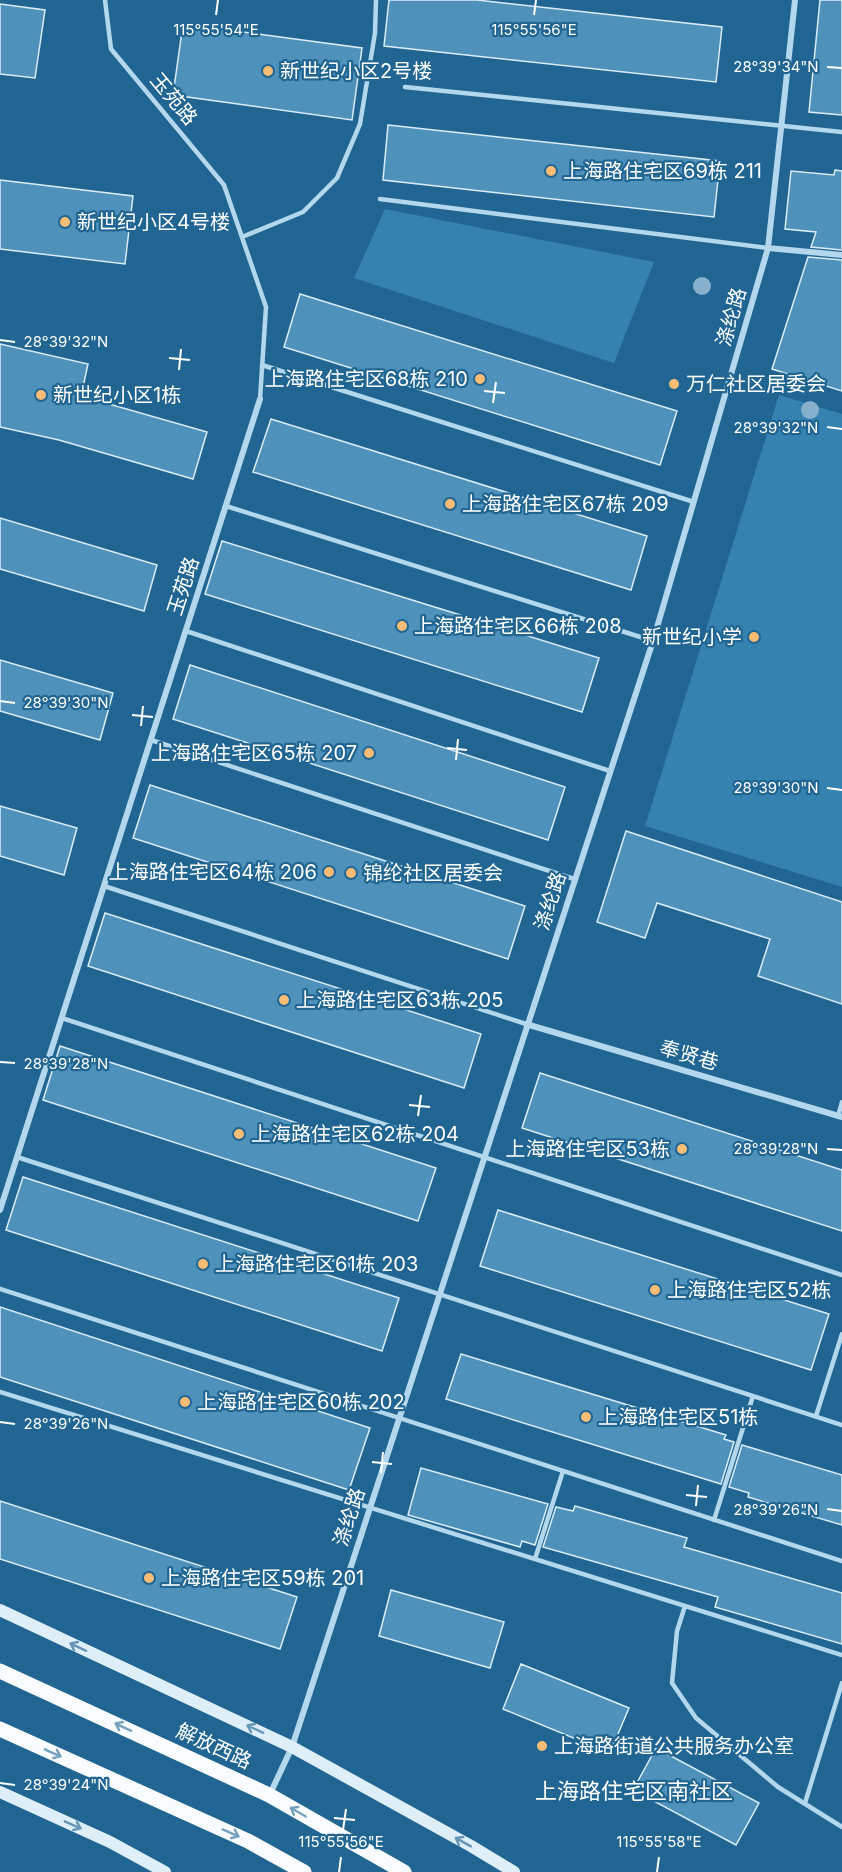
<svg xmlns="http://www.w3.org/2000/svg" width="842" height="1872" font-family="Inter,'Noto Sans SC',sans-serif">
<rect width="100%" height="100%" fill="#216692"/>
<path fill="#3581af" d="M385 209 654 262 614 363 354 278Z
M779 395 842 414V887L645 826Z"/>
<path fill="#4e91ba" stroke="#d9edf9" stroke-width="1.5" d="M389 0H477L722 27 716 82 384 46Z
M820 0H842V115L809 112Z
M0 4 45 10 35 78 0 74Z
M183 24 362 48 352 120 173 95Z
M388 125 720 161 714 217 383 180Z
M835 170 842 171V250L811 247 816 232 785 229 791 171 834 175Z
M0 180 133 196 125 264 0 249Z
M808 257 842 260V391L772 369Z
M300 294 677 411 660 465 284 347Z
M0 344 88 364 81 396 207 432 193 479 59 440 0 427Z
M271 419 647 536 631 590 253 472Z
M0 518 157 565 144 611 0 569Z
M222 541 599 658 582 712 205 594Z
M0 660 113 693 100 740 0 711Z
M190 665 565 787 548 840 173 719Z
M150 785 525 906 508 959 133 838Z
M0 806 77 828 64 875 0 856Z
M626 831 842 902V1004L758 976 770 939 657 903 645 938 597 922Z
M105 913 481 1034 464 1088 88 966Z
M60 1046 436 1168 418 1221 43 1100Z
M540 1073 842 1170V1231L522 1128Z
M23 1177 399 1298 382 1351 6 1230Z
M498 1210 829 1314 811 1370 480 1266Z
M0 1307 370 1428 349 1490 0 1377Z
M461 1354 726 1435 724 1439 734 1442 721 1484 446 1399Z
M742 1445 842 1475V1525L748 1497 749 1493 729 1487Z
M421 1468 548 1504 535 1545 522 1541 520 1547 408 1515Z
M0 1501 297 1597 280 1649 0 1559Z
M575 1506 687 1538 684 1547 842 1593V1644L715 1607 718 1597 543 1547 556 1507 573 1511Z
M391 1590 504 1622 490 1668 379 1636Z
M521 1664 629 1708 610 1753 503 1709Z
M656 1748 759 1803 736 1845 633 1790Z"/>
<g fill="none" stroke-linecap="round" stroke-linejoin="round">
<path stroke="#b3d7ed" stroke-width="4.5" d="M105 0 111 49 224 185 266 307 260 399
M405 87 842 132
M380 199 768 248
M242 237 303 212 337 178 360 124 375 33 376 0
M262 365 694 502
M226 506 653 641
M186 631 610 771
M151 740 574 879
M104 886 526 1024
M62 1018 842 1275
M838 1116 842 1102
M17 1157 842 1425
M0 1289 842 1561
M0 1392 842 1655
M816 1416 842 1334
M714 1520 753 1396
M535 1559 563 1471
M685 1606 677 1631 672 1683 696 1718 778 1787 842 1827
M805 1803 842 1683"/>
<path stroke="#b3d7ed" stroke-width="6" d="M768 248 842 255
M526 1024 842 1117
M0 1210 260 399
M270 1794 292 1747 653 641 768 248 795 0"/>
<path stroke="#dfeffa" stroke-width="12" d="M0 1610 292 1747 471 1846 514 1872
M0 1792 110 1842 165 1872"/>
<path stroke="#f9fcff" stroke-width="15" d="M0 1671 269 1795 404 1872
M0 1729 248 1841 304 1872"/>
</g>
<g fill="#86b0cb">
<circle cx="702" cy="286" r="9"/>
<circle cx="810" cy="410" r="9"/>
</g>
<defs><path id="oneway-shaft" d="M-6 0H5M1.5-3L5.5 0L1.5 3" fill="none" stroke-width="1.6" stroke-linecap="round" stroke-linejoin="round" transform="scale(1.5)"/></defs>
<g stroke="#6496b6">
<use href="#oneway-shaft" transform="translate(78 1647) rotate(-155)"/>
<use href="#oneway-shaft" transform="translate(255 1729) rotate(-155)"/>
<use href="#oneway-shaft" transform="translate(73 1825) rotate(24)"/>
<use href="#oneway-shaft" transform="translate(463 1842) rotate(-151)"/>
</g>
<g stroke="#77a2be">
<use href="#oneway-shaft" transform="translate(123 1727) rotate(-155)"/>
<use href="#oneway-shaft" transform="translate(53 1753) rotate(24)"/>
<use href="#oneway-shaft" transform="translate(298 1812) rotate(-150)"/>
<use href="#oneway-shaft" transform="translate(231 1833) rotate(24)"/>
</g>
<path fill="none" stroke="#fff" stroke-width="2" d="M216 15 218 0M534 15 536 0M827 67 842 68M0 340 15 342M169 358 190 360M179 370 181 349M484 391 505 393M493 403 496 382M827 427 842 429M0 701 15 703M132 715 153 717M141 726 143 706M447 748 467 750M456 760 458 739M827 788 842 790M0 1062 15 1063M409 1105 430 1107M418 1116 421 1095M827 1149 842 1150M0 1422 15 1424M372 1462 392 1464M381 1473 383 1452M686 1495 707 1497M696 1506 698 1485M827 1509 842 1511M0 1783 15 1785M334 1818 355 1820M343 1830 346 1809M339 1872 341 1857M657 1872 659 1857"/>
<g fill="#f9bc75" stroke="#216692" stroke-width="2">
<circle cx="268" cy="71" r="6"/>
<circle cx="551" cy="171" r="6"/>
<circle cx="65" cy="222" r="6"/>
<circle cx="480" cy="379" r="6"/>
<circle cx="674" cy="384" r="6"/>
<circle cx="41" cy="395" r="6"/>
<circle cx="450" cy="504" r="6"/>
<circle cx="402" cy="626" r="6"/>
<circle cx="754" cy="637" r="6"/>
<circle cx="369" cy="753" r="6"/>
<circle cx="329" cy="872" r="6"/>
<circle cx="351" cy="873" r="6"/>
<circle cx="284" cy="1000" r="6"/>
<circle cx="239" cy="1134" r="6"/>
<circle cx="682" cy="1149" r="6"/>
<circle cx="203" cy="1264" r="6"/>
<circle cx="655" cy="1290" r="6"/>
<circle cx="185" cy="1402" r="6"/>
<circle cx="586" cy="1417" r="6"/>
<circle cx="149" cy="1578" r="6"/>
<circle cx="542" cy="1746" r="6"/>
</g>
<g text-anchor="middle" stroke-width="4.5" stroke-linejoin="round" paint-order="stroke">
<g font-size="20" fill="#fff" stroke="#216692" text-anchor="start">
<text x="280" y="78">新世纪小区2号楼</text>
<text x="563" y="178">上海路住宅区69栋 211</text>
<text x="77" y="229">新世纪小区4号楼</text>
<text x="468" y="386" text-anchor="end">上海路住宅区68栋 210</text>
<text x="686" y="391">万仁社区居委会</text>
<text x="53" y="402">新世纪小区1栋</text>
<text x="462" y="511">上海路住宅区67栋 209</text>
<text x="414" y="633">上海路住宅区66栋 208</text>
<text x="742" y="644" text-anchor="end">新世纪小学</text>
<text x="357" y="760" text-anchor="end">上海路住宅区65栋 207</text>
<text x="317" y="879" text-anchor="end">上海路住宅区64栋 206</text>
<text x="363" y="880">锦纶社区居委会</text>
<text x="296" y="1007">上海路住宅区63栋 205</text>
<text x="251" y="1141">上海路住宅区62栋 204</text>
<text x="670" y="1156" text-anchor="end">上海路住宅区53栋</text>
<text x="215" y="1271">上海路住宅区61栋 203</text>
<text x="667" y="1297">上海路住宅区52栋</text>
<text x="197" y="1409">上海路住宅区60栋 202</text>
<text x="598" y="1424">上海路住宅区51栋</text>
<text x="161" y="1585">上海路住宅区59栋 201</text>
<text x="554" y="1753">上海路街道公共服务办公室</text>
</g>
<g font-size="20" fill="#fff" stroke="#216692">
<text transform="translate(174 99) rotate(50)" y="7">玉苑路</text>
<text transform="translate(731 317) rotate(-74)" y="7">涤纶路</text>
<text transform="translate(183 586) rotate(-72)" y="7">玉苑路</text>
<text transform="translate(550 901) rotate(-72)" y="7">涤纶路</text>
<text transform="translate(689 1055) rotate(16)" y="7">奉贤巷</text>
<text transform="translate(349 1517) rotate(-72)" y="7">涤纶路</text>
<text transform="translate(214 1746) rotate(25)" y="7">解放西路</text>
</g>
<g font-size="22" fill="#fff" stroke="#216692">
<text x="634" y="1799">上海路住宅区南社区</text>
</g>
</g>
<g font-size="15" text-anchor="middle" fill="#fff" stroke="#216692" stroke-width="4.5" stroke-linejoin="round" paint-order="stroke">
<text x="216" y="35">115°55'54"E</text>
<text x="534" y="35">115°55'56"E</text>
<text x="776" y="72">28°39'34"N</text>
<text x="66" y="347">28°39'32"N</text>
<text x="776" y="433">28°39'32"N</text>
<text x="66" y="708">28°39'30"N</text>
<text x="776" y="793">28°39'30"N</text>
<text x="66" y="1069">28°39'28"N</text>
<text x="776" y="1154">28°39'28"N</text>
<text x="66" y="1429">28°39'26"N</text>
<text x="776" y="1515">28°39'26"N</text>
<text x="66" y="1790">28°39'24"N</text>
<text x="341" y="1847">115°55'56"E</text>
<text x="659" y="1847">115°55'58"E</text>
</g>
</svg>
